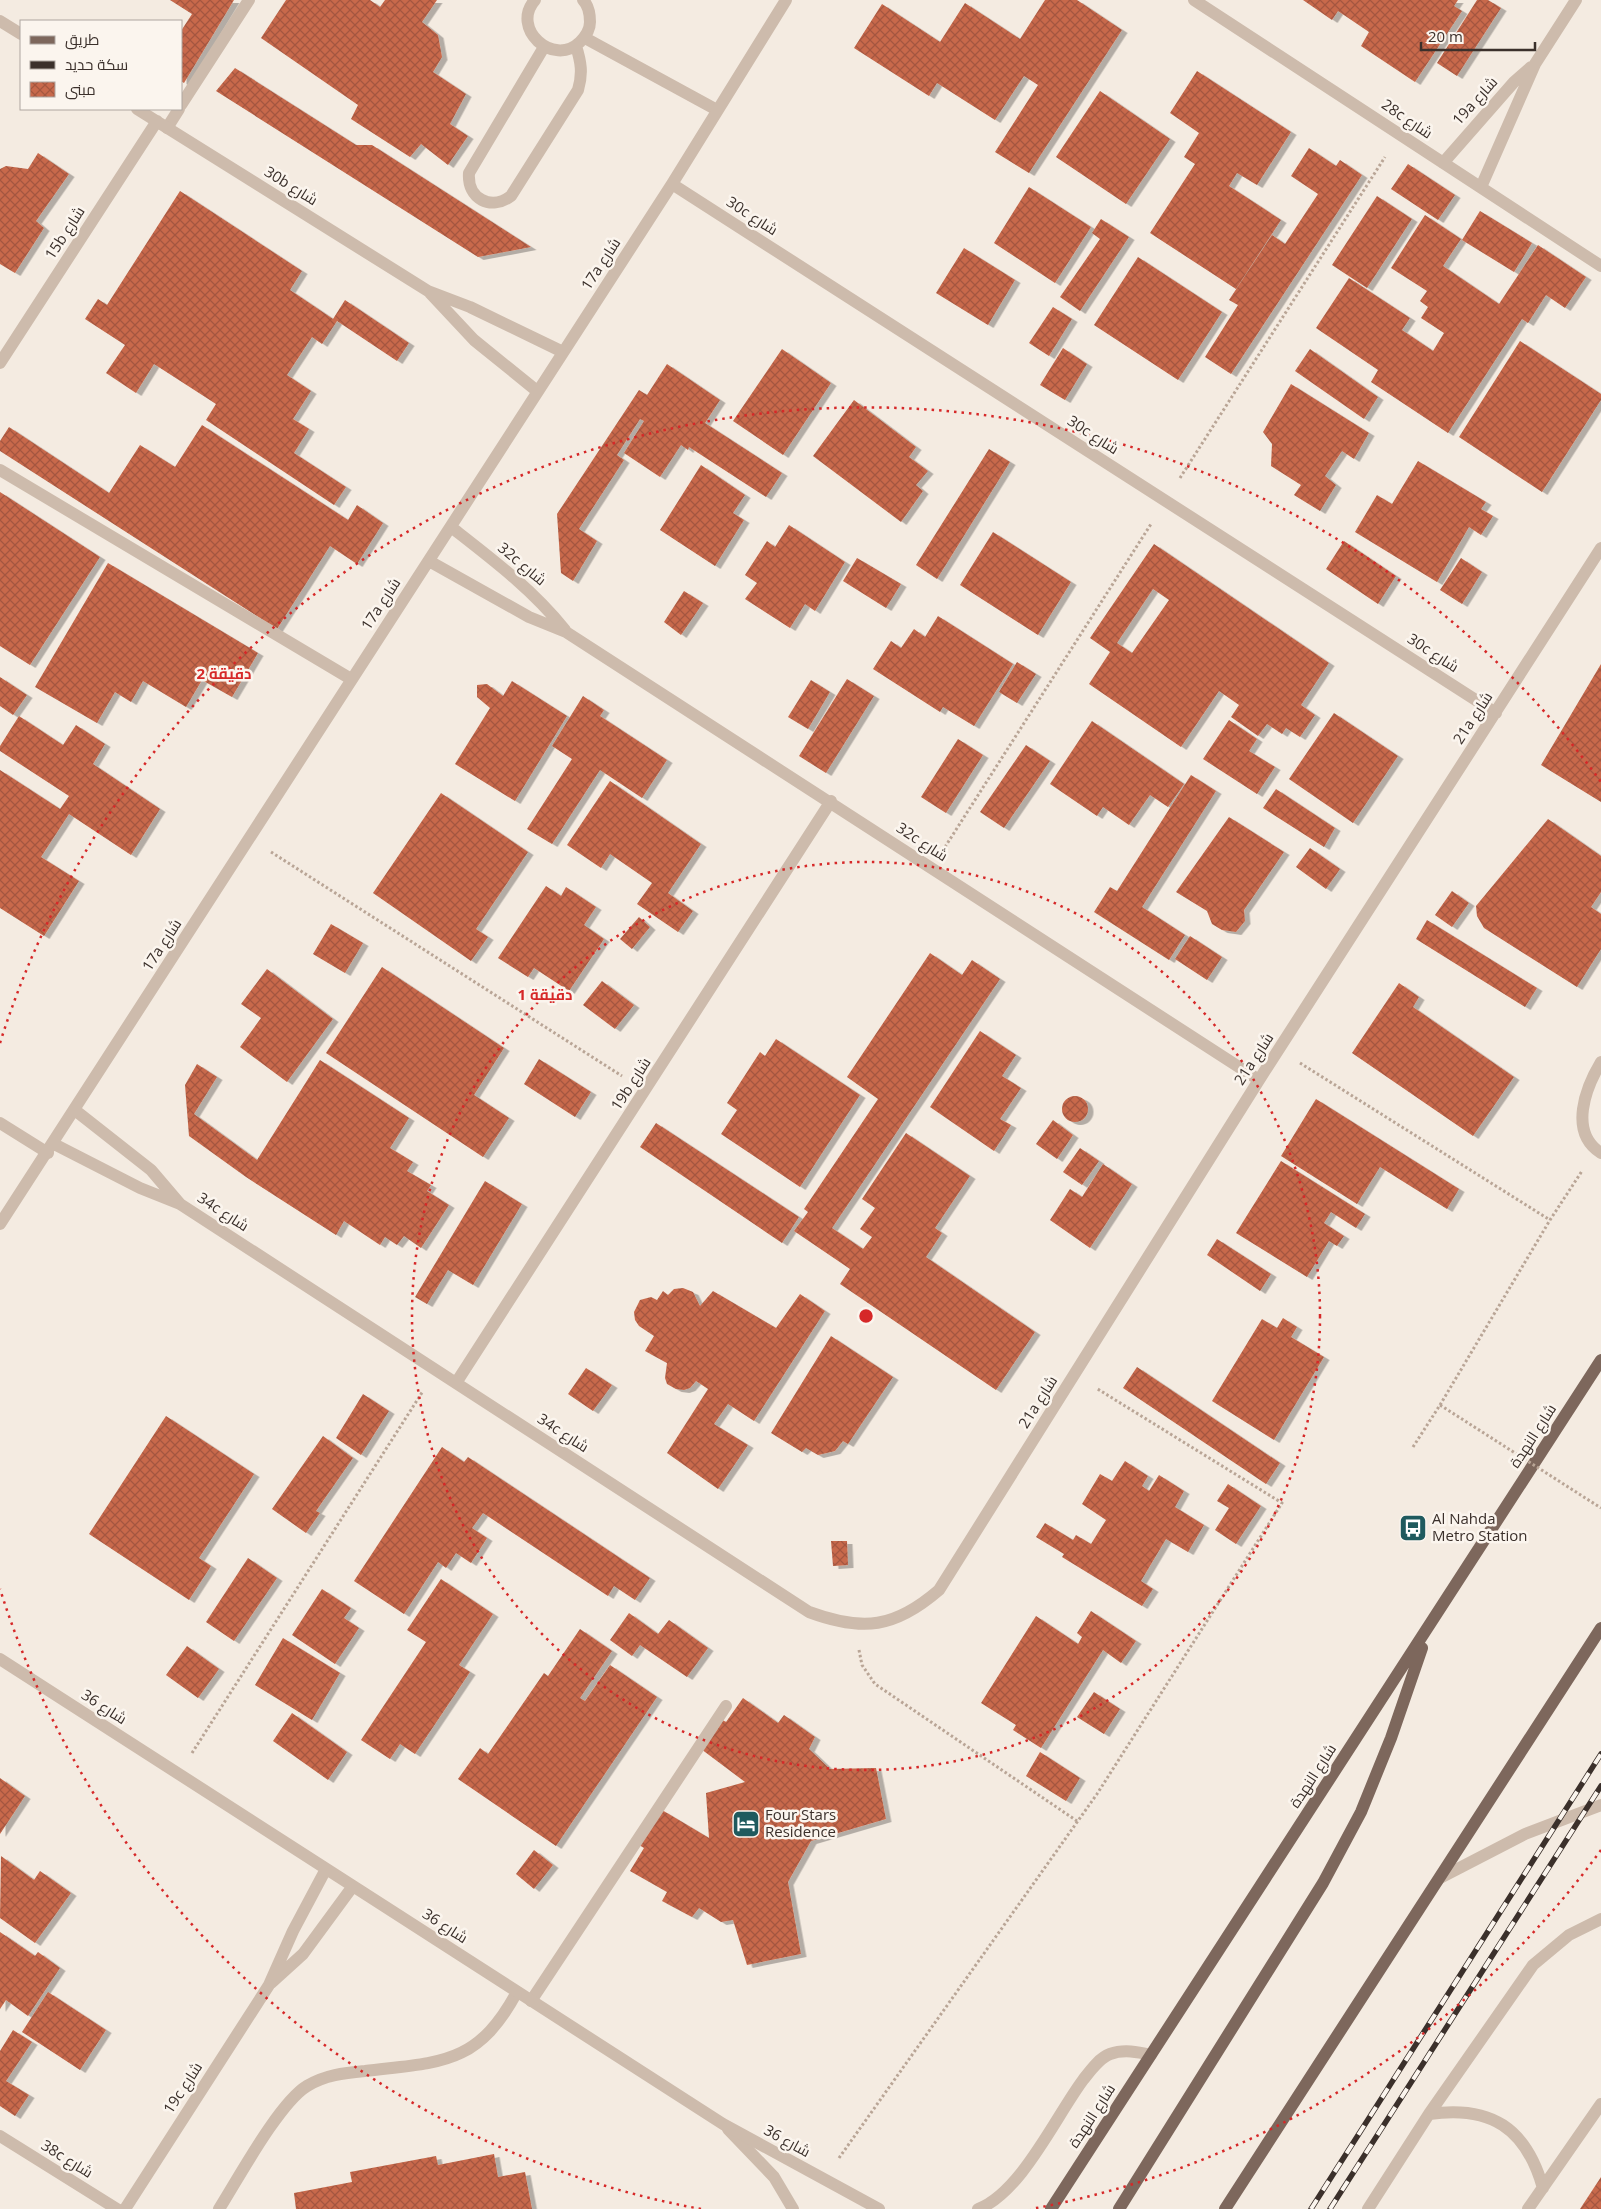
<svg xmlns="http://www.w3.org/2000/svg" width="1601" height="2209" font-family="'Open Sans',Cairo,sans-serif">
<defs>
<pattern id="building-cross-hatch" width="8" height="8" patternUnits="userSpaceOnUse" patternTransform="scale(1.25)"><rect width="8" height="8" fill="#c8694b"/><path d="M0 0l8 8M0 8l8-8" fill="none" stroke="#a4573f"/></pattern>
<filter id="shadow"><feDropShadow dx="5.5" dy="3" stdDeviation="0" flood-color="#0004"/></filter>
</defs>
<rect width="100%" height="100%" fill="#f4ebe1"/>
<path fill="url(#building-cross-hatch)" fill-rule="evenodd" filter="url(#shadow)" d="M170 0H234L184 83 181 81V31L192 14Z
M286 0H370L380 7 385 0H437L422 22 438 35 442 57 433 72 466 94 450 124 468 136 448 165 421 144 410 157 351 119 358 105 261 38Z
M1045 0H1077L1122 30 1029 173 995 152 1038 85 1024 76 995 120 937 83 929 96 854 48 882 4 940 42 965 3 1020 39Z
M1303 0H1458L1454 6 1462 11 1415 82 1361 46 1369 32 1338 11 1332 20Z
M1477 0H1488L1501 8 1457 76 1437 63Z
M235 68 356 145H372L531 247 478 257 216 91Z
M1197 71 1291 132 1257 185 1237 173 1229 186 1281 220 1236 289 1150 233 1195 164 1184 157 1199 133 1170 113Z
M1100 91 1170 139 1126 204 1056 157Z
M1309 148 1336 166 1340 160 1362 175 1231 374 1205 357 1238 305 1229 300 1272 235 1285 244 1318 194 1291 176Z
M38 153 69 174 36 221 44 228 15 273 0 264V169L6 166 28 169Z
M1408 164 1455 195 1438 220 1391 189Z
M1029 187 1091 227 1055 283 994 243Z
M180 191 302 271 290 290 333 319 345 300 409 343 397 361 337 321 322 344 312 337 287 375 311 391 293 419 309 429 294 453 346 487 334 505 206 420 216 404 154 364 136 393 106 373 125 345 85 319 98 299 107 305Z
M1377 196 1412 219 1367 288 1332 265Z
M1480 211 1532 243 1514 272 1462 240Z
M1425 215 1461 239 1443 266 1499 304 1538 245 1586 277 1565 308 1546 295 1528 323 1522 319 1448 433 1371 382 1378 370 1316 328 1349 278 1410 318 1402 330 1433 351 1444 333 1421 318 1428 307 1420 301 1427 291 1391 268Z
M1101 219 1129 237 1080 311 1060 297 1100 239 1092 233Z
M964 248 1015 280 988 325 936 293Z
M1138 257 1222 312 1178 380 1094 325Z
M1053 307 1072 319 1049 356 1029 343Z
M1520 341 1601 394V400L1542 492 1459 437Z
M1063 348 1087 364 1065 400 1040 385Z
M782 349 831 383 783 455 733 421Z
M1310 349 1378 397 1364 419 1295 371Z
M667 364 720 400 705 423 782 473 766 497 689 447 688 450 681 445 660 477 624 453 644 421 640 419 617 455 624 460 579 529 597 541 573 581 561 573 557 514 639 390 647 395Z
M1291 384 1369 433 1354 459 1342 451 1325 476 1336 485 1320 511 1294 495 1301 485 1271 466 1272 444 1263 432Z
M854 400 916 447 909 457 928 471 916 485 923 491 901 522 813 456Z
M202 425 348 520 357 505 383 523 357 564 330 546 277 629 0 451V441L9 427 109 493 140 445 175 467Z
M989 449 1010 462 937 579 916 565Z
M1418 461 1486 502 1481 509 1493 516 1481 535 1469 527 1437 582 1355 532 1377 495 1392 504Z
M701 465 745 495 733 513 744 520 715 566 660 530Z
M0 492 100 557 30 665 0 646Z
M789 525 845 562 815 611 805 604 790 628 745 599 757 583 745 575 767 541 775 547Z
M993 532 1071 582 1038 635 960 585Z
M1344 541 1396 576 1378 604 1326 569Z
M1154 544 1329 663 1301 705 1315 715 1300 737 1286 728 1282 734 1267 724 1258 736 1231 717 1239 705 1219 691 1181 747 1089 684 1110 652 1090 638ZM1153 589 1169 600 1132 653 1117 643Z
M857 558 901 584 886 608 843 581Z
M1461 558 1482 572 1462 604 1440 590Z
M108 563 258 653 232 697 202 680 186 707 143 681 131 702 115 692 97 723 35 687Z
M684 591 703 603 681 635 664 622Z
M938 616 1013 664 974 726 943 707 940 712 873 669 891 641 901 648 914 629 925 637Z
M1017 662 1036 674 1017 703 999 692Z
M1601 664V802L1541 765Z
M0 677 27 695 13 715 0 706Z
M847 679 874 696 826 773 799 756Z
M811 680 830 692 808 729 788 717Z
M512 681 567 716 515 801 455 764 490 708 477 697V685L487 684 503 696Z
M583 696 604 710 600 716 667 760 642 798 600 770 552 844 527 829 572 759 552 746Z
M1334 713 1398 756 1353 823 1289 779Z
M19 716 63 745 76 725 105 744 93 764 160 809 131 855 69 814 41 857 79 881 44 936 0 908V770L60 809 69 796 0 751V746Z
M1229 720 1257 739 1249 751 1275 767 1257 794 1203 759Z
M1092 721 1184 784 1168 807 1150 795 1129 825 1103 807 1097 816 1050 784Z
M958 739 983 755 946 813 921 797Z
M1026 745 1050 761 1004 828 980 812Z
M1191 775 1216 791 1142 907 1185 935 1169 960 1094 912 1110 887 1117 891Z
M610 781 701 844 668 893 693 911 678 932 637 904 652 883 610 854 601 868 567 845Z
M1276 789 1335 828 1324 847 1263 808Z
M441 793 528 852 476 929 488 937 471 961 373 893Z
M1229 817 1284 852 1244 910 1245 921 1236 932 1222 930 1212 924 1207 911 1176 892Z
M1548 819 1601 856V892L1591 907 1601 914V949L1577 987 1484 928 1477 916 1476 906Z
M1310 848 1340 869 1326 889 1296 867Z
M546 886 561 896 566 887 596 907 584 925 604 939 569 991 534 968 528 977 498 958Z
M1452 891 1469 903 1452 927 1435 915Z
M639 917 650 927 632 949 620 939Z
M1427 920 1537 988 1525 1007 1416 939Z
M331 924 363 943 345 973 313 954Z
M1190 936 1222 957 1207 980 1175 959Z
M930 953 962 975 972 960 1000 979 832 1228 863 1249 872 1237 860 1229 875 1208 862 1199 906 1133 970 1176 935 1228 942 1233 926 1257 1035 1332 996 1390 840 1284 850 1269 794 1231 808 1212 804 1209 878 1099 847 1077Z
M382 967 504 1048 474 1095 509 1118 483 1157 326 1053Z
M267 969 333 1019 287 1082 240 1047 261 1018 241 1004Z
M602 981 634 1005 615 1029 583 1005Z
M1399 983 1419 997 1413 1007 1514 1077 1473 1136 1352 1053Z
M980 1031 1016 1055 1002 1076 1021 1088 1000 1119 1011 1125 994 1151 930 1107Z
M776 1039 860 1095 800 1187 721 1134 737 1110 727 1103 760 1052 765 1056Z
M539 1059 591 1092 575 1117 524 1084Z
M320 1060 409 1118 390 1148 413 1162 407 1171 431 1185 427 1191 449 1205 421 1248 404 1236 397 1245 385 1237 380 1245 344 1221 336 1235 246 1177 189 1136 185 1085 197 1064 217 1077 194 1114 257 1160Z
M1062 1109a13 13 0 1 1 26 0a13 13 0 1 1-26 0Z
M1316 1099 1459 1189 1447 1209 1380 1167 1357 1204 1281 1156Z
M1053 1120 1073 1135 1057 1159 1036 1144Z
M656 1123 799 1217 782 1243 640 1147Z
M1080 1148 1099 1161 1082 1185 1063 1172Z
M1281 1161 1365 1214 1356 1228 1331 1212 1324 1223 1344 1236 1337 1246 1329 1241 1307 1277 1236 1233Z
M1103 1164 1132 1184 1090 1248 1050 1220 1070 1189 1082 1197Z
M485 1181 522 1204 473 1285 448 1270 427 1304 415 1297Z
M1217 1239 1271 1274 1260 1291 1207 1255Z
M683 1288 693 1292 700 1306 713 1291 776 1328 800 1294 825 1311 754 1421 728 1404 714 1424 748 1445 718 1489 667 1453 708 1389 696 1381 690 1388 684 1390 676 1389 667 1384 665 1378 667 1363 645 1351 654 1336 639 1326 635 1320 634 1312 640 1300 651 1297 657 1300 663 1291 668 1295 674 1289Z
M1283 1318 1297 1327 1291 1337 1324 1357 1274 1440 1212 1401 1262 1319 1277 1328Z
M831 1336 893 1377 848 1444 843 1441 835 1451 818 1455 806 1448 802 1452 771 1433Z
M1137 1367 1280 1463 1266 1484 1123 1388Z
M586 1368 612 1385 593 1411 568 1394Z
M363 1394 389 1411 361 1455 336 1438Z
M166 1416 254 1474 199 1558 211 1566 189 1600 89 1534Z
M323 1436 353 1458 316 1511 320 1513 306 1533 272 1509Z
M442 1447 464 1462 468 1457 650 1578 635 1600 614 1586 608 1596 483 1513 472 1528 487 1538 471 1563 456 1553 446 1568 438 1562 404 1614 354 1581Z
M1125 1461 1148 1476 1142 1486 1149 1491 1159 1475 1184 1491 1175 1507 1204 1525 1188 1552 1166 1539 1141 1581 1153 1589 1142 1606 1062 1557 1064 1554 1036 1537 1045 1523 1073 1540 1076 1535 1091 1544 1106 1520 1082 1504 1100 1474 1112 1481Z
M1228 1484 1261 1506 1236 1544 1215 1530 1229 1508 1217 1501Z
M831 1541H847L848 1565 833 1566Z
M248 1558 277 1578 234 1641 206 1622Z
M441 1579 493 1614 459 1665 470 1672 415 1754 400 1744 390 1759 361 1740 426 1642 407 1630Z
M322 1589 351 1608 344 1618 359 1628 335 1664 292 1635Z
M1091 1611 1136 1641 1121 1663 1103 1650 1041 1748 1013 1730 1016 1725 981 1703 1036 1616 1078 1644 1082 1637 1077 1633Z
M629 1613 658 1634 669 1620 708 1648 687 1677 640 1645 632 1656 610 1640Z
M580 1629 612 1651 580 1698 585 1701 610 1665 657 1697 556 1846 458 1779 480 1748 488 1754 544 1673 548 1676Z
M283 1638 340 1673 312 1720 255 1685Z
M187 1646 219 1669 198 1698 166 1675Z
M1094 1692 1120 1709 1104 1734 1077 1717Z
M743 1698 778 1723 784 1715 815 1737 809 1749 830 1769 876 1768 886 1819 811 1841 788 1882 801 1954 747 1965 733 1920 721 1922 699 1908 692 1917 662 1901 667 1892 630 1871 644 1848 639 1845 662 1810 709 1838 706 1793 745 1782 701 1749 719 1718 726 1722Z
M292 1713 347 1752 328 1780 273 1741Z
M1040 1752 1080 1778 1066 1801 1026 1776Z
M0 1778 25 1796 0 1834Z
M534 1850 553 1865 534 1889 516 1874Z
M1 1856 34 1880 40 1871 71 1893 35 1943 0 1918Z
M0 1932 35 1956 38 1952 60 1968 28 2016 6 2000 0 2009Z
M48 1992 106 2030 80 2070 22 2032Z
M13 2030 32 2042 6 2081 29 2095 15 2116 0 2106V2051Z
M494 2154 498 2177 525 2172 532 2209H296L294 2193 352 2182 350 2172 436 2156 438 2165Z
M1601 2177V2209H1580Z"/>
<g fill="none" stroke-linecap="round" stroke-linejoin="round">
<path stroke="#b9a596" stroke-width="3" stroke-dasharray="2.5 2.5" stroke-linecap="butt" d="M1180 478 1385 157
M945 847 1151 524
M271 852 622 1076
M1300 1063 1550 1220
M1440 1405 1550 1220 1582 1171
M859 1650 862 1665 875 1684 1077 1821
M192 1753 423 1391
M839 2158 1097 1794 1282 1503 1096 1388"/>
<path stroke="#cdbbac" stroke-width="12" d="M535 0C510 28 553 68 580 42 585 37 590 30 590 22 590 14 589 6 583 0
M585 38 717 110
M544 47 469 173C467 199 491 211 511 196L578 90C583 73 581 62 576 46
M181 105 249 0
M167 128 179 109
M0 470 351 679
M1601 1062C1586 1087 1568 1132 1601 1153
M0 1123 48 1153
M531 2001 726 1706
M1429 2114C1491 2105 1526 2128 1543 2188
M728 2129 774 2177 793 2209
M219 2209C238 2179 279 2103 307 2086 325 2075 344 2073 365 2071 440 2062 477 2066 517 1992
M1368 2209 1429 2114 1533 1965 1569 1935 1601 1919
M1528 2209 1601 2104"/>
<path stroke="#cdbbac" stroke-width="12" d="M1194 0 1601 266
M0 21 21 34
M137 109 428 291 470 307 563 352
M1443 163 1514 82 1531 67
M672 184 1496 713
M1481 187 1535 64 1576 0
M430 293 474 340 537 391
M0 363 157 121
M451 527C492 559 532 589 565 630
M429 561 529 617 566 632 1259 1080
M76 1111 151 1170 180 1204
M54 1144 140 1188 180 1204 809 1612C863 1632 895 1628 939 1590L1259 1080 1601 548
M0 1224 672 184 786 0
M456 1383 831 801
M0 1659 723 2124 879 2209
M1440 1878 1525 1834 1601 1805
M271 1983 303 1954 353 1886
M0 2136 117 2209
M125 2209 269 1985 293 1931 326 1869
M978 2209C1021 2193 1056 2116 1083 2080 1090 2071 1099 2058 1110 2054 1124 2049 1138 2052 1151 2055"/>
<path stroke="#7d675c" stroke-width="12" d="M1051 2209 1601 1360
M1119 2209 1323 1883 1361 1812 1391 1738 1422 1648
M1225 2209 1601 1628"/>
<g stroke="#3b302b" stroke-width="5.5">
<path id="rail" d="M1311 2209 1601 1754
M1330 2209 1601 1786"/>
</g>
<use href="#rail" stroke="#fbf5ee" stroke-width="4" stroke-dasharray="11" stroke-linecap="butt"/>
<path stroke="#b9a596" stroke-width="3" stroke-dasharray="2.5 2.5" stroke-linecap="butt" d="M1413 1447 1440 1405 1601 1508"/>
</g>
<g fill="none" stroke="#d62828" stroke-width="2.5" stroke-dasharray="2.5 5">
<circle cx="866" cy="1316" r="454"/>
<path d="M1601 1850A908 908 0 0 1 1031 2209M701 2209A908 908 0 0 1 0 1589M0 1043A908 908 0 0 1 1601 782"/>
</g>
<defs>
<g id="bus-square" transform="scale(1.4375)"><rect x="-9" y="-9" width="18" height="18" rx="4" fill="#1f5a5e" stroke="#fbf5ee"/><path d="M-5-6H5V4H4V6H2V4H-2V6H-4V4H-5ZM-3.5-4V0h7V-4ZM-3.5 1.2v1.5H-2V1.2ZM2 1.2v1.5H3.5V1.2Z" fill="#fff"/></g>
<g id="hotel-square" transform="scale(1.4375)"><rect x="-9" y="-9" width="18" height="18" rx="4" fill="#1f5a5e" stroke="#fbf5ee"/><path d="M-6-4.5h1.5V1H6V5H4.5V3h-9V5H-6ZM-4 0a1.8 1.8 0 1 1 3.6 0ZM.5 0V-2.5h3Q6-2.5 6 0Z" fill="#fff"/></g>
</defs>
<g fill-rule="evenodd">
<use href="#bus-square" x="1413" y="1528"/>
<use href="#hotel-square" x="746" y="1824"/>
</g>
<g text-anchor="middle" stroke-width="5" stroke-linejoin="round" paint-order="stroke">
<g font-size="15" fill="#3b302b" stroke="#fbf5ee">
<text transform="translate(1475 101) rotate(-48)" y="5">19a شارع</text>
<text transform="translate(1407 119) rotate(34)" y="5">28c شارع</text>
<text transform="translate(291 186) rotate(32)" y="5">30b شارع</text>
<text transform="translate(752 216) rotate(33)" y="5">30c شارع</text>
<text transform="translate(65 233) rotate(-57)" y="5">15b شارع</text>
<text transform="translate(601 264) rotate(-57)" y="5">17a شارع</text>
<text transform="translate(1093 435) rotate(33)" y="5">30c شارع</text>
<text transform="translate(522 564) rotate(40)" y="5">32c شارع</text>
<text transform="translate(381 604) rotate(-57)" y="5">17a شارع</text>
<text transform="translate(1433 653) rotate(33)" y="5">30c شارع</text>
<text transform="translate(1473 718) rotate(-57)" y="5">21a شارع</text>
<text transform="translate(922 842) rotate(33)" y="5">32c شارع</text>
<text transform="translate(162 945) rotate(-57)" y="5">17a شارع</text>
<text transform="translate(1254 1059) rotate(-57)" y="5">21a شارع</text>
<text transform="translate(631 1084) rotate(-57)" y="5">19b شارع</text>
<text transform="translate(223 1212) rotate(33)" y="5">34c شارع</text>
<text transform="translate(1038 1402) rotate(-58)" y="5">21a شارع</text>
<text transform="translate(563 1433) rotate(33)" y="5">34c شارع</text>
<text transform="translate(1533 1436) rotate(-57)" y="5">شارع النهدة</text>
<text transform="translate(104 1707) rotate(33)" y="5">شارع 36</text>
<text transform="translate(1313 1776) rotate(-57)" y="5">شارع النهدة</text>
<text transform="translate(445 1926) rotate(33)" y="5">شارع 36</text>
<text transform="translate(183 2088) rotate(-57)" y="5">19c شارع</text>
<text transform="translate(1092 2116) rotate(-57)" y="5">شارع النهدة</text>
<text transform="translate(787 2141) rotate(29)" y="5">شارع 36</text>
<text transform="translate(67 2159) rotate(32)" y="5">38c شارع</text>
</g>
<g font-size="15" fill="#3b302b" stroke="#fbf5ee" text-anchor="start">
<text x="1432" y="1524">Al Nahda<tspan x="1432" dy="17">Metro Station</tspan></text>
<text x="765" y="1820">Four Stars<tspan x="765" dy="17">Residence</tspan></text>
</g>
</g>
<circle cx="866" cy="1316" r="8" fill="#d62828" stroke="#fbf5ee" stroke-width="2.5"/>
<g font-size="15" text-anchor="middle" font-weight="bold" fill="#d62828" stroke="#fbf5ee" stroke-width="5" stroke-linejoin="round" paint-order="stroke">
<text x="224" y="679">2 دقيقة</text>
<text x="545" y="1000">1 دقيقة</text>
</g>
<rect x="20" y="20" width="162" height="90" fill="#fbf5ee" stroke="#aea6a0"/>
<rect x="30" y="36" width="25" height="8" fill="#7d675c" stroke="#aea6a0"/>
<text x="65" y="45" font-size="15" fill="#3b302b">طريق</text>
<rect x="30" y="61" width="25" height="8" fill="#3b302b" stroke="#aea6a0"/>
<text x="65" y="70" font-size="15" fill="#3b302b">سكة حديد</text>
<rect x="30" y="82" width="25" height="15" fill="url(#building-cross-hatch)" stroke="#aea6a0"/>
<text x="65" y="95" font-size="15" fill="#3b302b">مبنى</text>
<path d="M1421 42v8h114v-8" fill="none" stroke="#3b302b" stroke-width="2.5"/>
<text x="1428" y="42" font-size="15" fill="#3b302b" stroke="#fbf5ee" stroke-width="4" paint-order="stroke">20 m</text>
</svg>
